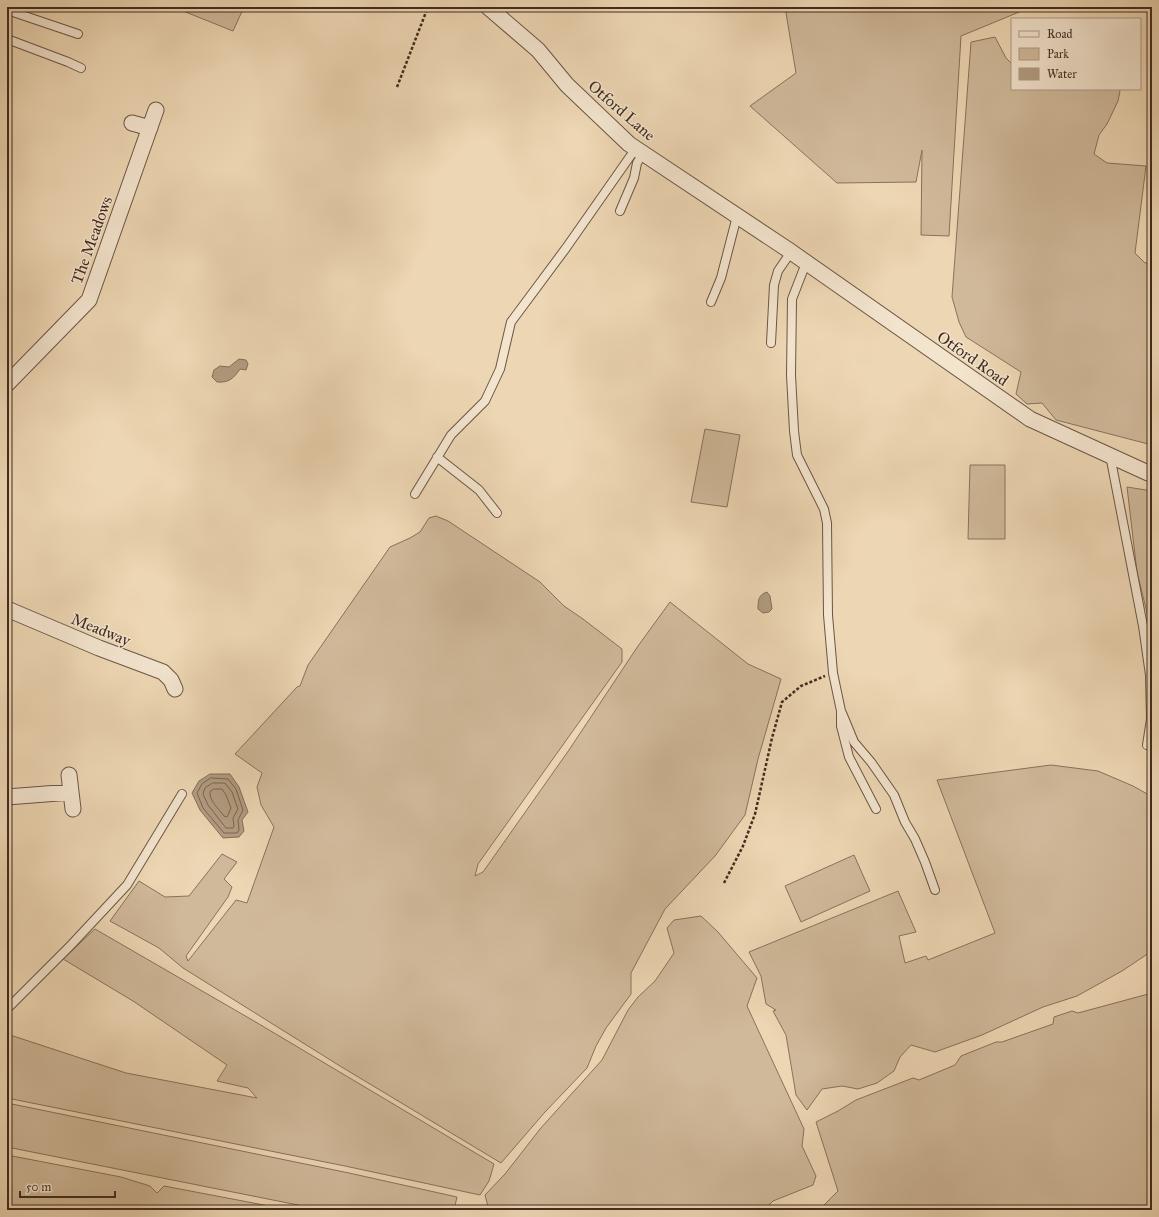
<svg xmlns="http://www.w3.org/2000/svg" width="1159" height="1217" font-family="'IM FELL Great Primer',serif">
<rect width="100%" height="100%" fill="#edd6b3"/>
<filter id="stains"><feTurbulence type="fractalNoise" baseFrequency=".005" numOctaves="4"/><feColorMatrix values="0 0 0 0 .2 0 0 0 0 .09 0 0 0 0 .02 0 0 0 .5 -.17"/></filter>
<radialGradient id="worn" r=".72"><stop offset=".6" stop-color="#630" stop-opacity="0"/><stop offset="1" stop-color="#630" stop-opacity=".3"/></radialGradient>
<path fill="#d0b99a" stroke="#88725d" d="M173 7H244L233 31Z
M785 7H1029V8L961 36 949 236 921 235 922 150 916 182 837 183 750 106 796 73Z
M995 37 1006 58 1012 64V89H1119L1120 91 1118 101 1107 124 1099 135 1094 154 1107 163 1146 166 1135 253 1145 263H1152V445L1056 420 1042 403 1027 404 1016 394 1021 372 966 337 959 322 952 297 971 42Z
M705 429 740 435 727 507 691 502Z
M970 465H1005V539H968Z
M1127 487 1152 491V633L1137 572Z
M436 516 448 521 540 582 564 606 583 619 622 649V662L478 864 475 876 483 872 569 750 638 646 670 602 748 664 781 679 758 759 745 815 715 856 665 909 631 973V994L606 1028 596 1046 587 1068 545 1112 501 1163 340 1066 183 968 159 948 110 921 139 881 165 897 189 896 222 854 237 862 224 879 232 887 228 897 186 956 188 961 236 900 247 903 274 827 261 805 257 787 262 773 235 754 297 687 300 686 308 665 390 547 410 538 420 532 429 518Z
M1051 765 1098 771 1133 786 1149 795 1152 804V951L1122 971 1077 996 1043 1007 982 1035 935 1052 911 1045 900 1057 894 1071 877 1083 858 1089 842 1086 822 1089 807 1110 796 1095 786 1035 773 1011 776 1010 766 1004 761 976 749 952 898 891 916 932 899 936 905 963 926 956 928 960 995 933 937 780Z
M854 855 870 891 801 922 785 886Z
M701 916 718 932 757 978 747 1006 804 1129 802 1146 816 1176 813 1185 773 1201 764 1210H489L485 1195 505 1174 540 1129 602 1060 628 1010 638 997 655 981 674 953 667 928 674 920Z
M95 929 254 1021 494 1164 489 1181 480 1195 345 1166 7 1098V1034L126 1073 257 1098 248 1088 217 1081 227 1065 133 1001 63 959Z
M1152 993V1210H819L838 1191 816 1122 838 1111 856 1100 913 1078 919 1080 955 1065 961 1056 996 1042H1002L1053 1024 1054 1017 1072 1011 1078 1013Z
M7 1103 349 1173 457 1197 454 1210H323L7 1147Z
M7 1155 121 1177 150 1186 157 1193 164 1186 290 1210H7Z"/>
<path fill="#b29c81" stroke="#846f5a" d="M239 359 246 360 248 364 246 370 240 369C234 378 229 383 217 382L212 377 214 370 220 366 229 367Z
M767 592 770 596 772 609 769 612 763 613 758 609C758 601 758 595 767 592Z
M210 774H230L239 787 248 812 242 820 244 831 239 837 223 838 200 810 192 793 199 781Z"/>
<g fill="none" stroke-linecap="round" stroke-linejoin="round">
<path stroke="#796450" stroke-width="1" d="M211 778 228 779 236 789 243 810 238 820 239 830 237 833H224L203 808 197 793 202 784Z
M213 783H225L232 792 238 809 233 818 234 827 233 828H226L208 805 203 794 205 788Z
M214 789H222L226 795 231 808 227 817 224 816C219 809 209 801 210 792Z"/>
<g stroke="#6b5645" stroke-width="10">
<path id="service" d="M7 10 78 34
M7 39 68 62 81 68
M620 211 634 178 637 163 643 153
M806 263 792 299 791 375 794 431 797 455 824 509 827 523 828 615 833 673 841 711V726L849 757 876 809
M711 302 721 278 737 216
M771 343 774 285 778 271 791 252
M1110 455 1143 626 1150 675 1151 719 1147 745
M437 457 479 490 497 513
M415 494 451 435 485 401 500 369 511 322 566 248 636 148
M842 713 854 742 871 762 894 795 905 822 915 839 925 862 935 890
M7 1009 71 945 127 885 182 794"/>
</g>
<g stroke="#6b5645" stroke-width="17">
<path id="minor" d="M488 7 538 50 567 85 629 144 787 249 1030 419 1148 473H1152
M132 123 150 128
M7 384 89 300 156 110
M7 609 99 648 163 672 171 680 175 689
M69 775 73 809
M7 797 71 792"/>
</g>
<path stroke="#402c20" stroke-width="2.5" stroke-dasharray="3 2" stroke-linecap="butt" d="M397 87 428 7
M724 883 743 846 755 814 772 738 782 702 801 686 825 676"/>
<use href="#service" stroke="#f3e4ce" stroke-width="8"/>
<use href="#minor" stroke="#f3e4ce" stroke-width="15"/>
</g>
<g text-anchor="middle" stroke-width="3" stroke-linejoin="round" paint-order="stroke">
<g font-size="16" fill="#402c20" stroke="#f3e4ce">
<text transform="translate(622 110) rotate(41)" y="6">Otford Lane</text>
<text transform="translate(91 240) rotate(-70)" y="6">The Meadows</text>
<text transform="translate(973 358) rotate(35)" y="6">Otford Road</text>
<text transform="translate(101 629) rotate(22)" y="6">Meadway</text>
</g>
</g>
<rect width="1159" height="1217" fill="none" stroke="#edd6b3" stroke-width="24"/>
<rect x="8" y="8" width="1143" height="1201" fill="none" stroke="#402c20" stroke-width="2"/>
<rect x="12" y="12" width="1135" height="1193" fill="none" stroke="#402c20"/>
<rect x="1011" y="18" width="130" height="72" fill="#f3e4ce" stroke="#ab9a88"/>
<rect x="1019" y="31" width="20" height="6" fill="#f3e4ce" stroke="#ab9a88"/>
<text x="1047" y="38" font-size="12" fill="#402c20">Road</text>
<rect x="1019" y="48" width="20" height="12" fill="#d0b99a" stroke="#ab9a88"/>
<text x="1047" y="58" font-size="12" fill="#402c20">Park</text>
<rect x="1019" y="68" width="20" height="12" fill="#b29c81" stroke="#ab9a88"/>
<text x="1047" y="78" font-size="12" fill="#402c20">Water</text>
<path d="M20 1191v6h95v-6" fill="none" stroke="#402c20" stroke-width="2"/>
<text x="26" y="1191" font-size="12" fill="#402c20" stroke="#f3e4ce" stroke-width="3" paint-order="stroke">50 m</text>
<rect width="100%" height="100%" filter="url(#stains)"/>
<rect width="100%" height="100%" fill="url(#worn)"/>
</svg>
